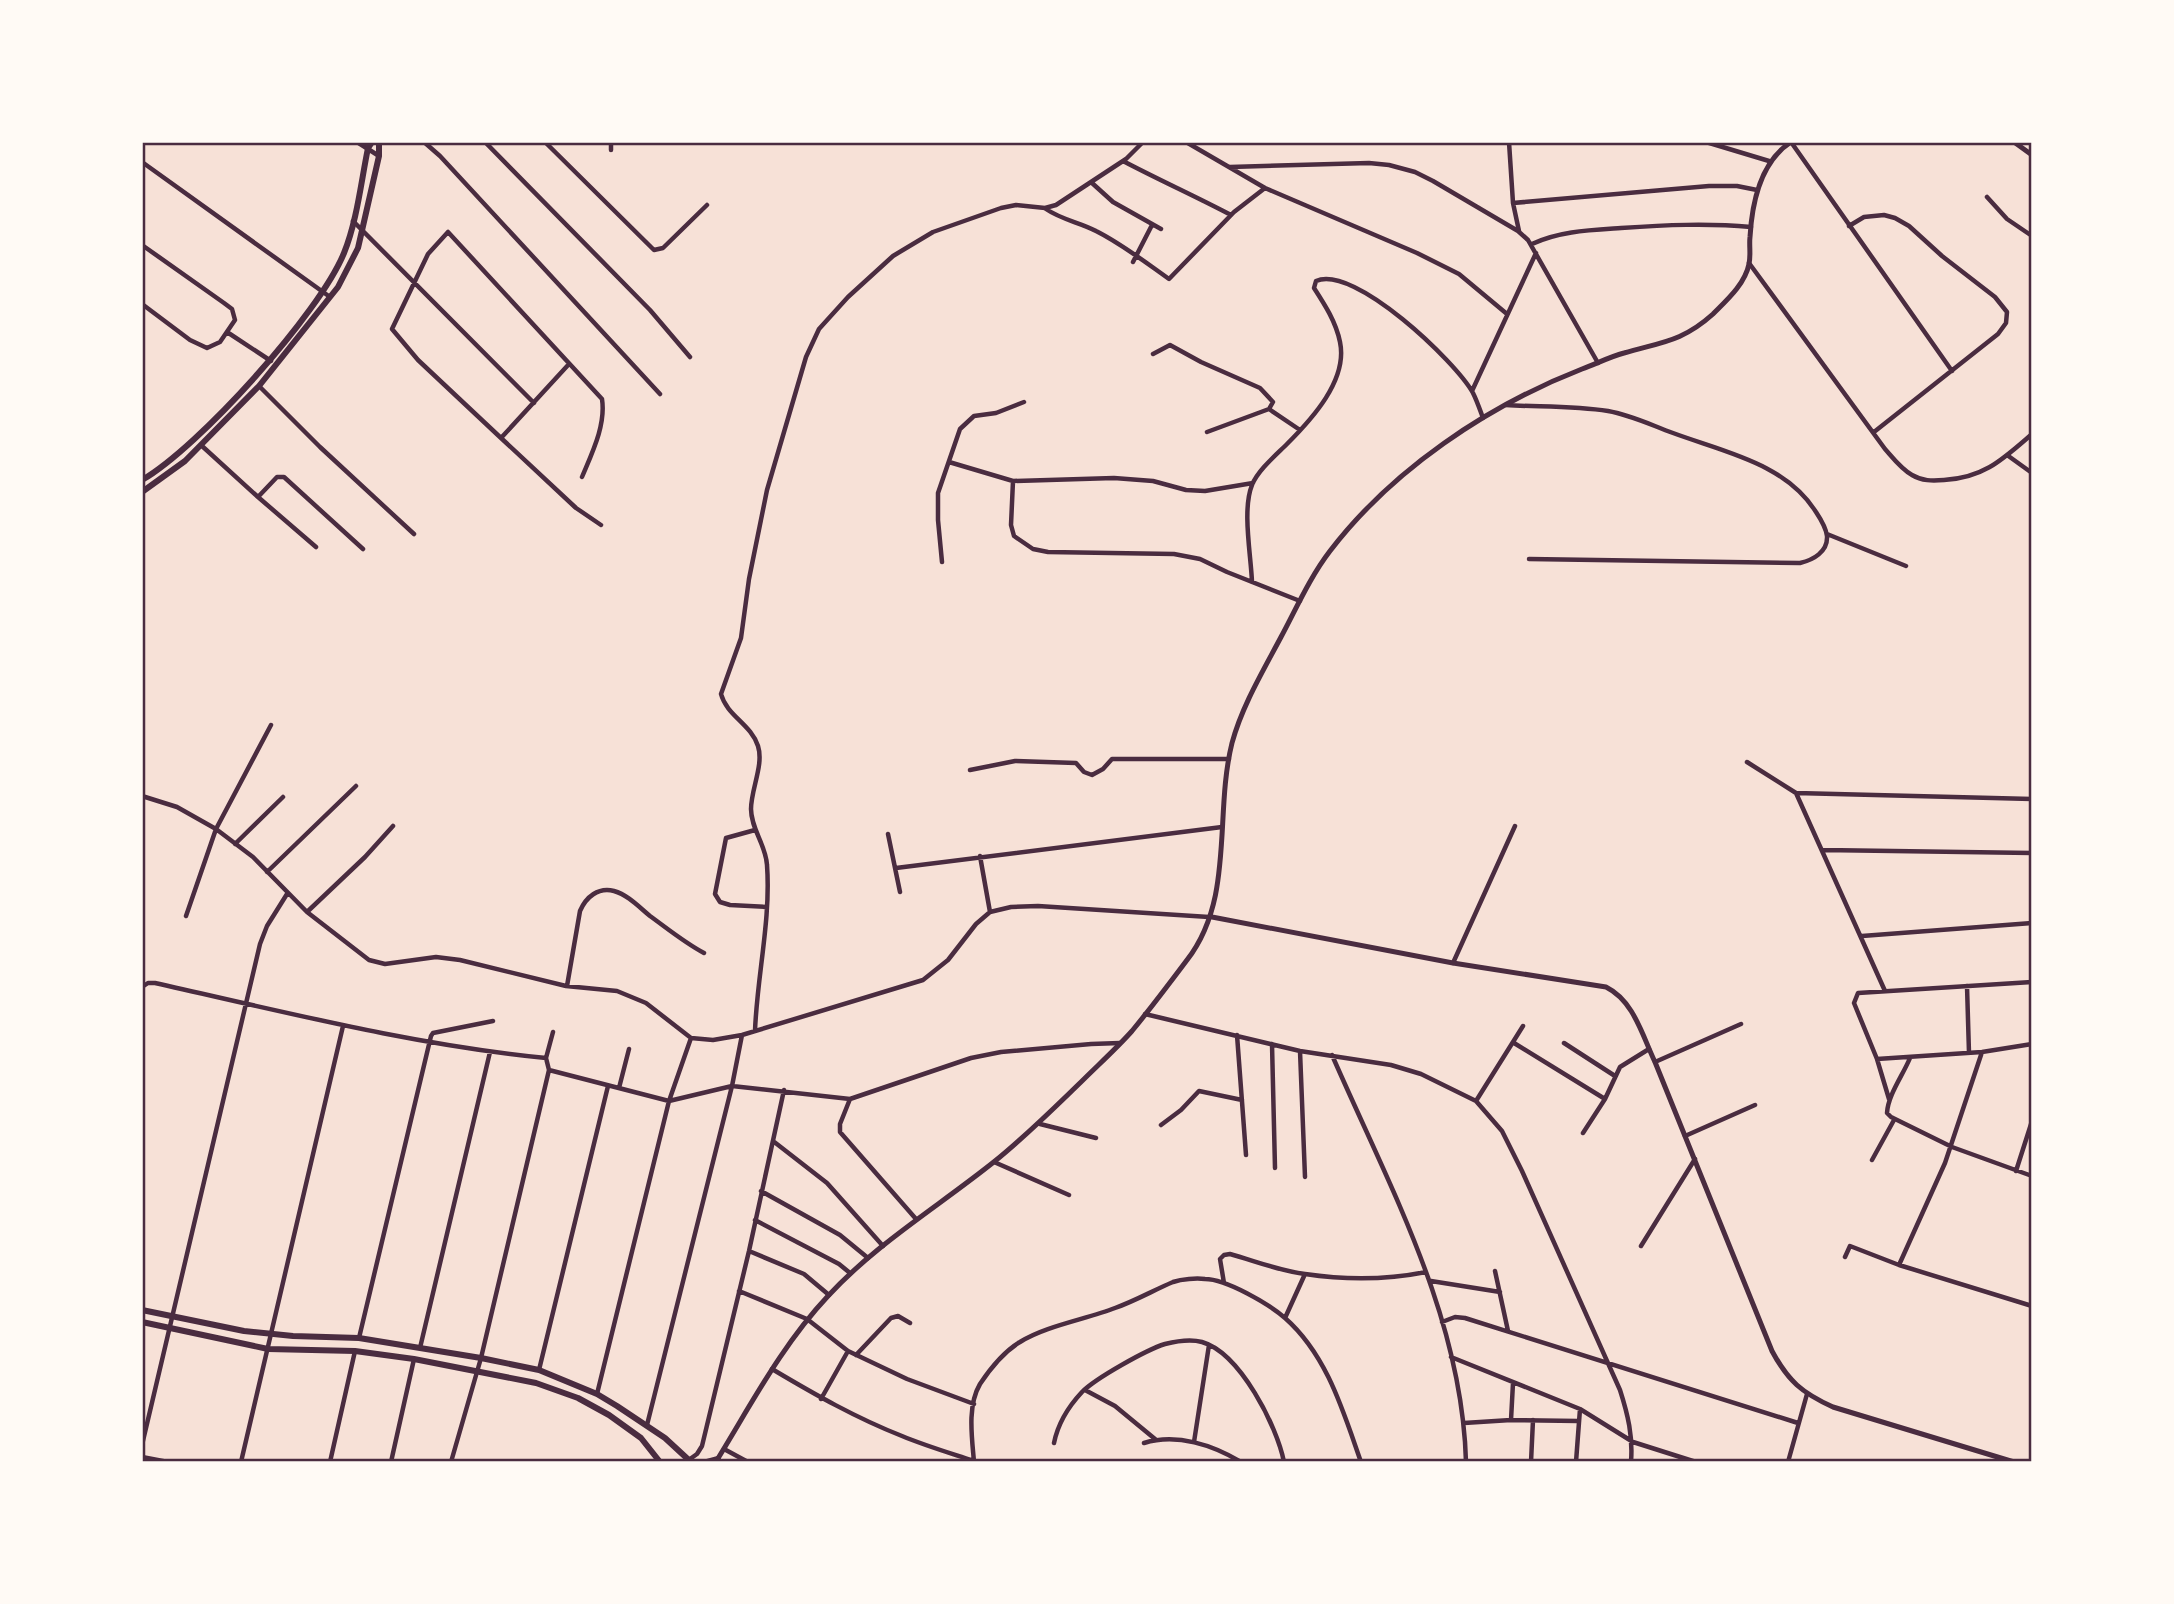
<svg xmlns="http://www.w3.org/2000/svg" width="2174" height="1604" font-family="'Roboto Serif',serif">
<rect width="100%" height="100%" fill="#f7e1d7"/>
<g fill="none" stroke-linecap="round" stroke-linejoin="round">
<path stroke="#4a2c40" stroke-width="4.5" d="M357 142 379 156
M424 142 440 156 660 394
M485 142 650 310 690 357
M545 142 654 250 663 248 707 205
M611 142V150
M1186 142 1265 188 1417 253 1459 274 1507 314
M1509 142 1513 203 1519 231
M1706 142 1769 161
M1791 142 1952 371
M1123 161C1159 180 1195 196 1231 215
M142 162 330 297
M1230 167 1369 163 1389 165 1415 172 1433 181 1518 231 1528 240 1598 363
M1092 183 1113 202 1161 229
M1987 197 2007 219 2032 236
M1513 203 1709 186H1737L1757 190
M1046 209C1062 220 1079 222 1096 231 1122 244 1145 262 1169 279L1234 212 1265 188
M353 221 534 403
M1849 226 1864 217 1884 215 1895 218 1909 226 1942 256 1995 297 2007 312 2006 323 1998 334 1874 432
M1532 244C1559 231 1591 230 1621 228 1665 225 1707 223 1751 227
M142 245 224 303 232 309 235 320 220 342 207 348 190 340 142 304
M1133 262 1152 225
M1749 263 1885 449C1893 458 1901 469 1912 475 1922 481 1932 481 1944 480 1984 478 2003 459 2032 434
M227 332 271 361
M1153 354 1170 345 1201 362 1260 388 1273 402 1269 409
M259 386 320 447 414 534
M1472 391 1536 253
M1506 405C1539 407 1574 406 1608 411 1631 415 1651 425 1673 433 1724 452 1785 463 1816 512 1820 518 1826 528 1827 536 1828 552 1813 560 1800 563L1529 559
M1207 432 1269 409 1300 430
M501 438 569 364
M202 446 258 497 316 547
M2007 455 2032 473
M949 462 1013 481 1114 478 1153 481 1186 490 1205 491 1253 483
M582 477C592 453 606 425 602 399L448 232 428 254 392 329 418 360 501 438 576 508 601 525
M1013 481 1011 525 1014 536 1033 549 1048 552 1174 554 1200 559 1227 572 1300 601
M258 497 277 477H284L363 549
M1827 534 1906 566
M942 562 938 520V493L960 429 974 416 996 413 1024 402
M1252 582C1251 555 1242 510 1252 485 1258 470 1276 455 1287 444 1312 419 1348 380 1340 342 1336 322 1325 305 1314 288L1316 281C1354 264 1456 362 1473 393 1477 401 1480 410 1483 418
M1747 762 1796 793 1885 991
M970 770 1015 761 1076 763 1084 772 1092 775 1103 769 1112 759H1229
M1796 793 2032 799
M142 796 177 807 216 829 253 857 307 912 369 960 385 964 436 957 460 960 566 986 617 991 646 1003 691 1038 713 1040 742 1035 923 980 948 960 976 924 990 912 1011 907 1038 906 1209 917
M755 830 726 838 715 894 720 902 730 905 767 907
M888 834 900 892
M235 844 283 797
M1823 850 2032 853
M980 856 990 912
M896 868 1222 827
M267 872 356 786
M307 912 365 857 393 826
M186 916 216 829 271 725
M1862 936 2032 923
M1453 963 1515 826
M567 986 580 911C586 897 598 887 614 891 628 895 639 907 650 916 668 929 685 943 704 953
M1967 986 1969 1053
M142 987 148 983H155C285 1012 414 1045 546 1058
M1145 1014 1300 1051 1391 1065 1421 1074 1476 1101 1502 1131 1522 1171 1620 1390C1628 1415 1633 1436 1631 1462
M755 1031C757 976 771 920 767 865 766 845 751 829 751 809 751 789 764 765 758 746 751 724 727 716 721 694L741 638 749 579 767 490 806 357 819 329 848 297 893 256 933 232 1001 208 1016 205 1045 208 1056 205 1126 159 1143 142
M1237 1035 1246 1155
M1514 1043 1605 1099
M1564 1043 1615 1076
M1272 1044 1275 1168
M1300 1051 1305 1177
M1332 1055C1389 1186 1462 1316 1466 1462
M1910 1058C1903 1075 1888 1095 1887 1113L1891 1117 1952 1147 2032 1176
M1877 1059 1982 1052 2032 1044
M1655 1062 1741 1024
M549 1070 669 1101 732 1086 850 1099 971 1058 1001 1052 1091 1044 1120 1043
M619 1088 629 1049
M850 1099 840 1124V1132L916 1219
M1889 1099 1877 1059 1854 1003 1858 993 2032 982
M1476 1101 1523 1026
M1040 1124 1096 1138
M1161 1125 1181 1110 1199 1091 1242 1100
M1583 1133 1605 1099 1620 1067 1649 1049
M1685 1136 1755 1105
M773 1141 827 1183 883 1246
M1872 1160 1894 1120
M994 1162 1069 1195
M2016 1171 2032 1121
M761 1191 840 1235 868 1258
M755 1220 839 1264 850 1273
M1641 1246 1695 1159
M749 1251 804 1274 829 1295
M1845 1257 1850 1246 1899 1265 2032 1306
M1899 1265 1945 1163 1982 1052
M1495 1271 1508 1331
M1431 1281 1500 1292
M1224 1283 1220 1259 1224 1255 1230 1254C1255 1261 1280 1271 1305 1274 1345 1280 1386 1280 1426 1272
M739 1291 807 1319 848 1351 907 1379 974 1404
M1285 1318 1305 1274
M1442 1322 1455 1317 1465 1318 1798 1423
M359 1338 431 1036 433 1033 493 1021
M420 1348 490 1052
M856 1355 891 1318 898 1316 910 1323
M1451 1357 1580 1409 1633 1442 1696 1462
M772 1369C814 1394 856 1418 902 1436 926 1446 950 1453 974 1461
M539 1370 608 1086
M1085 1390 1115 1406 1155 1439
M597 1394 669 1101 691 1038
M821 1399 848 1351
M1511 1420 1513 1383
M1464 1423 1511 1420 1578 1421
M647 1425 732 1086 742 1035
M1194 1442 1209 1345
M1054 1443C1058 1423 1068 1407 1082 1392 1096 1378 1146 1350 1165 1344 1177 1341 1191 1339 1202 1342 1240 1353 1277 1426 1284 1462
M1144 1443C1177 1433 1213 1445 1241 1462
M142 1445 260 944 267 926 287 894
M724 1449 748 1462
M142 1457 168 1462
M690 1459 697 1454 702 1446 749 1251 784 1090
M241 1462 343 1026
M330 1462 355 1351
M391 1462 414 1359
M451 1462 481 1358 549 1070 546 1058 553 1032
M974 1462C972 1438 967 1406 980 1384 990 1369 1005 1351 1020 1342 1045 1326 1087 1319 1115 1308 1135 1301 1154 1290 1173 1282 1182 1279 1196 1278 1205 1279 1226 1279 1269 1304 1285 1318 1327 1355 1343 1411 1361 1462
M1531 1462 1533 1420
M1576 1462 1580 1409
M1788 1462 1807 1394"/>
<path stroke="#4a2c40" stroke-width="5" d="M2014 142 2032 155
M1212 917 1453 963 1606 987C1634 1001 1642 1035 1655 1062L1772 1351C1788 1381 1802 1393 1833 1407L2014 1462
M717 1460C752 1403 782 1345 828 1296 877 1243 939 1206 995 1161 1026 1136 1053 1109 1081 1082 1098 1065 1116 1049 1132 1031 1151 1008 1169 984 1187 960 1235 898 1214 815 1232 743 1242 706 1263 671 1281 637 1296 609 1310 577 1330 551 1392 470 1487 406 1582 369 1596 364 1609 357 1624 353 1661 342 1682 342 1713 314 1727 300 1745 284 1749 264 1751 255 1749 245 1750 237 1752 202 1760 162 1791 142"/>
<path stroke="#4a2c40" stroke-width="6" d="M142 480C199 447 319 314 344 253 357 221 361 182 368 148L372 142
M142 492 185 461 259 386 338 287 358 248 379 156V142
M142 1310 244 1331 293 1336 359 1338 481 1358 539 1370 597 1394 617 1406 665 1438 691 1462
M142 1322 268 1349 355 1351 414 1359 536 1383 578 1398 609 1415 641 1438 660 1462
M707 1462 718 1459"/>
</g>
<rect width="2174" height="1604" fill="none" stroke="#fffaf5" stroke-width="287"/>
<rect x="144" y="144" width="1886" height="1316" fill="none" stroke="#4a2c40" stroke-width="2.5"/>
</svg>
